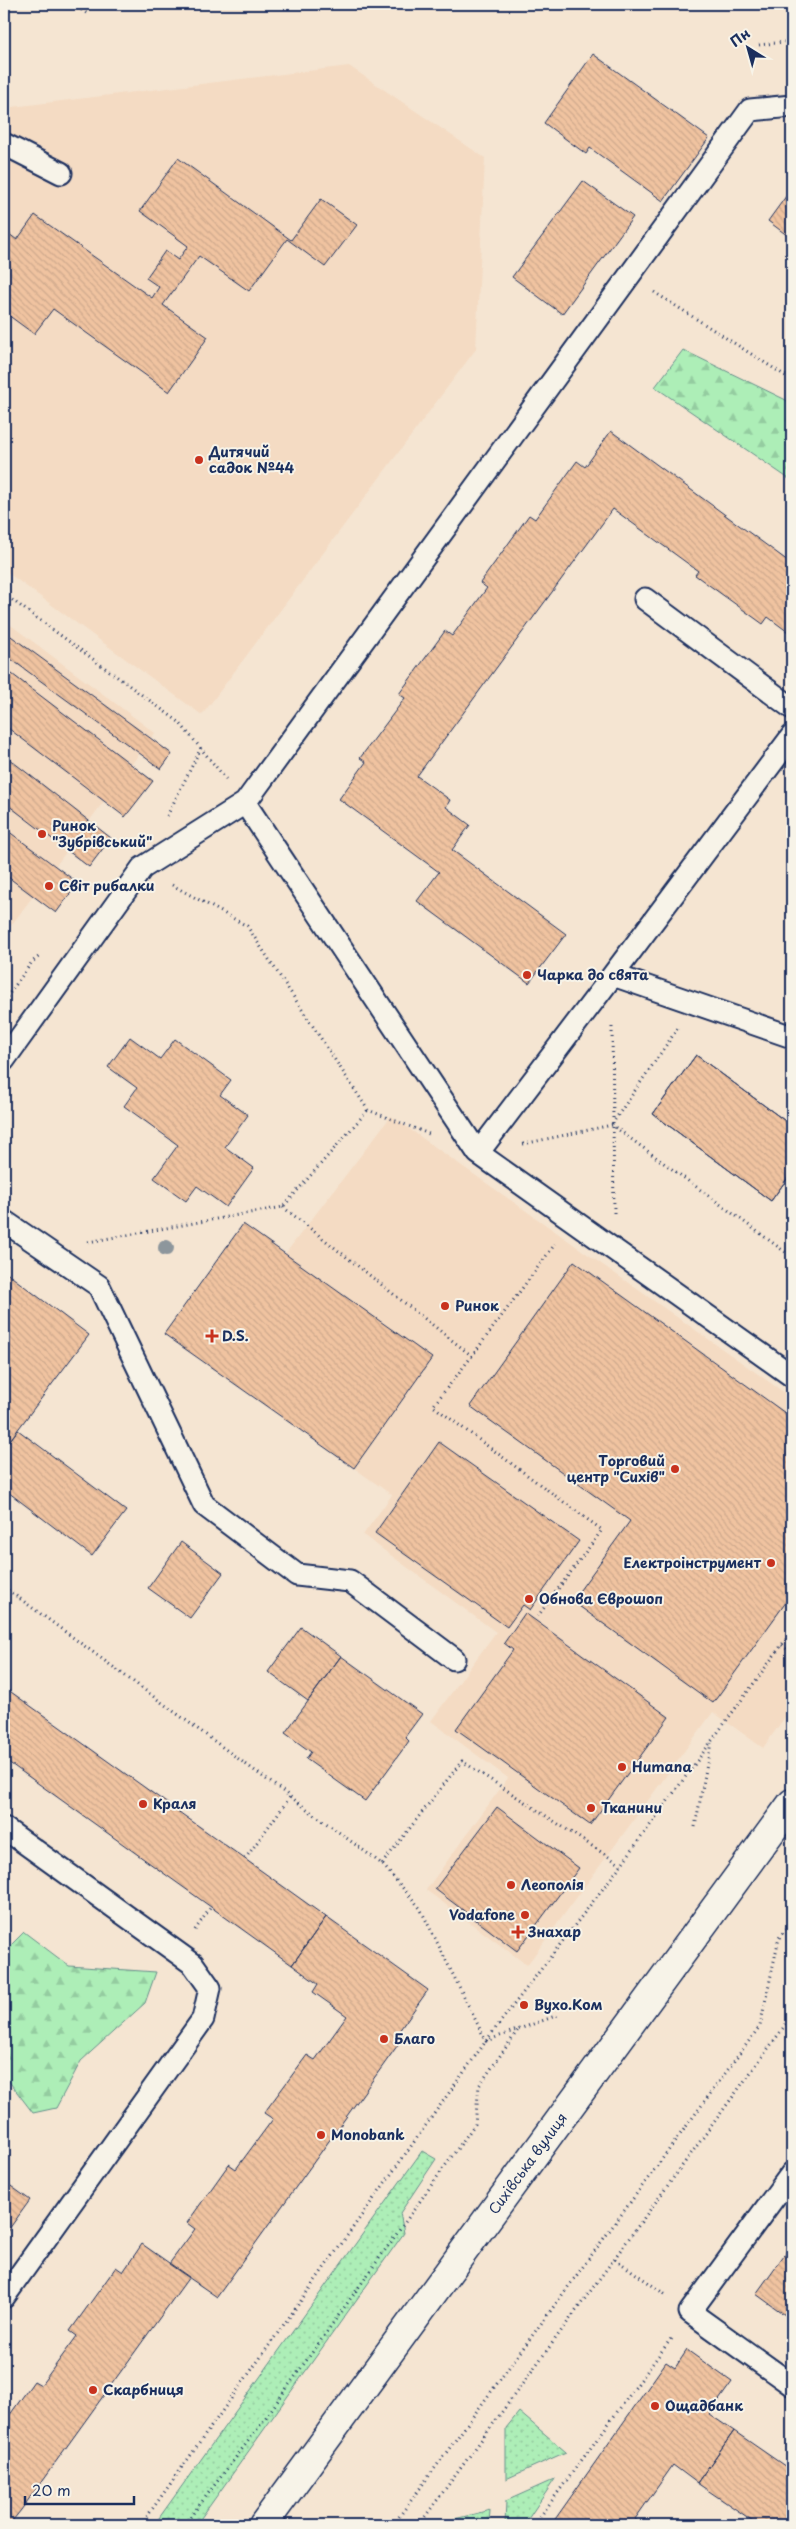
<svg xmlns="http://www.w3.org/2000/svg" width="796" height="2529" font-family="'Playpen Sans',sans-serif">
<defs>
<pattern id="grass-dots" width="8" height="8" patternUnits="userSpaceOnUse" patternTransform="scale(1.25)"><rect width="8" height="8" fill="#adeeb7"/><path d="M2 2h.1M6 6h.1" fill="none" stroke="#94cca0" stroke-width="1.8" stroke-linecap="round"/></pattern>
<pattern id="forest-firs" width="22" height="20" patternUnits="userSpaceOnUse" patternTransform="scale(1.25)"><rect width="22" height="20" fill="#adeeb7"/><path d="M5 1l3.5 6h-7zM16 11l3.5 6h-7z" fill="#94cca0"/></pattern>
<pattern id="building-back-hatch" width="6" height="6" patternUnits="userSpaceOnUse" patternTransform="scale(1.25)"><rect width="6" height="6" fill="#f0c3a0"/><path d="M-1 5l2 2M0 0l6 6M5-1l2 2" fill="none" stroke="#cda88c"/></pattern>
</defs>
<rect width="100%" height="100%" fill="#f5e5d2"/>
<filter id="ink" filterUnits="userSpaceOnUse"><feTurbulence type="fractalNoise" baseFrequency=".02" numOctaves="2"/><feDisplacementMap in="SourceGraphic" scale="10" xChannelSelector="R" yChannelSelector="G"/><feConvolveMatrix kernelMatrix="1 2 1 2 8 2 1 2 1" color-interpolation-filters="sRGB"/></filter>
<g filter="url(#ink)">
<path fill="#f4dbc3" d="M349 66 485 158 476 349 202 715 4 570V108Z
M4 620 155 733 4 935Z
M391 1116 792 1398V1707L763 1748 713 1712 527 1965 426 1890 508 1778 431 1721 496 1632 363 1535 392 1495 354 1468 432 1358 285 1254Z"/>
<path fill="url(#grass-dots)" stroke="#648e8a" d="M422 2151 436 2159 400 2213 404 2233 196 2525H154Z
M519 2412 566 2452 506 2479V2428Z
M555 2479 524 2525H505L506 2501Z
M490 2510 489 2525H440L443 2522Z"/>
<path fill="url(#forest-firs)" stroke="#648e8a" d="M683 350 786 400 792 407V481L655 387Z
M24 1932 69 1966 156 1972 145 2003 81 2061 56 2108 33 2113 4 2075V1952Z"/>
<path fill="url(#building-back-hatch)" stroke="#1b2f5e" d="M593 54 709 138 663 201 590 148 586 154 544 123Z
M178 158 291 240 321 199 357 225 325 267 287 239 249 291 199 256 163 305 208 337 169 392 53 309 34 334 4 312V230L17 240 35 215 152 298 159 287 146 278 165 251 178 260 188 246 140 211Z
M583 181 633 217 562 314 512 277Z
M792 188V239L768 221Z
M611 431 792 564V635L768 617 763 624 695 575 698 571 613 509 417 776 450 800 446 807 470 825 452 850 566 934 529 983 417 901 439 872 339 799 366 762 360 758 405 698 399 694 445 631 452 636 487 588 480 583 529 515 535 519 577 461 585 467Z
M4 631 172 754 161 769 4 654Z
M4 668 153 781 125 817 4 725Z
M4 755 111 838 89 867 4 802Z
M4 828 78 883 56 913 4 874Z
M130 1037 160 1059 175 1039 231 1080 220 1095 248 1115 225 1147 254 1168 226 1207 197 1186 186 1201 154 1178 178 1145 124 1106 137 1088 108 1067Z
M696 1055 792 1126V1172L771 1201 653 1114Z
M696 1055 792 1126V1172L771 1201 653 1114Z
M243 1224 432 1358 354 1468 164 1334Z
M574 1261 792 1418V1594L713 1703 572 1601 630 1521 470 1406Z
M4 1271 89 1335 4 1448Z
M18 1430 126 1511 92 1556 4 1489V1448Z
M439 1442 579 1541 530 1610 523 1605 507 1627 375 1533Z
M181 1542 223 1573 190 1618 148 1588Z
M525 1613 669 1717 590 1825 456 1729 513 1650 504 1643Z
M301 1627 341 1656 308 1701 268 1672Z
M341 1656 422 1714 405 1737 409 1741 365 1801 306 1759 311 1752 285 1733Z
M4 1687 326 1917 292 1965 4 1759Z
M497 1807 579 1868 517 1951 435 1889Z
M326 1917 428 1990 399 2031 405 2035 217 2297 169 2264 195 2229 187 2223 229 2164 236 2169 273 2119 264 2113 307 2055 315 2060 347 2016 313 1992 318 1984 292 1965Z
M4 2181 30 2200 4 2236Z
M142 2244 189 2277 21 2510 9 2525H4V2423L34 2381 41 2385 77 2336 70 2331 116 2267 123 2272Z
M792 2244V2320L756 2294Z
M687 2350 732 2382 709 2414 734 2431 697 2483 673 2465 635 2519 644 2525H551L666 2362 675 2368Z
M734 2431 792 2471V2525H759L697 2483Z"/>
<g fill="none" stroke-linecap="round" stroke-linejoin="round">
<g stroke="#1b2f5e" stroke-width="25">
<path id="service" d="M4 144 61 173
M645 599 792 708
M245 803 478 1153 792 1376
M613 975 792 736
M4 1060 142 868 245 803 750 110 792 106
M478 1153 613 975 792 1037
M4 1221 99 1286 204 1505 297 1575 350 1581 454 1659
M4 1828 193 1964 210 1988 203 2019 4 2297
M792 2173 690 2312 792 2385"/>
</g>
<g stroke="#1b2f5e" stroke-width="31">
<g id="secondary">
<path id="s1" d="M263 2525 792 1803"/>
</g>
</g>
<path stroke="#1b2f5e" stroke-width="3" stroke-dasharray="1 4" stroke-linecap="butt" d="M73 4 89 15
M759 45 792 41
M654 292 792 380
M4 594 179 722 226 779
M167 816 201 748
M172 885 247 926 368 1110 429 1134
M4 1001 32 962 41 955
M612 1027 614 1213
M612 1124 678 1028
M523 1144 612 1125 792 1257
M283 1207 472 1356 555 1244
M88 1242 283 1207 368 1110
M472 1356 433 1406 602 1530 538 1616
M4 1587 382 1864 420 1908 486 2041 561 2014
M782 1645 792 1653
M695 1827 711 1743
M245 1859 290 1797
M382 1864 462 1761 621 1865
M195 1930 211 1907
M615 2259 666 2295
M141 2525 486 2041 621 1865 792 1631
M184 2525 259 2427 475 2124 479 2086 518 2030
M393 2525 760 2026 779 1938 792 1920
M419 2525 792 2016
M534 2525 673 2336"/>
<use href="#service" stroke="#f7f3e8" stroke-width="21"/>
<use href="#secondary" stroke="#f7f3e8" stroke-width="28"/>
</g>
<circle fill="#8d969c" cx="166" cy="1248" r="8"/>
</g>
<g fill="#c8321e" stroke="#f7f3e8" stroke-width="2">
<circle cx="199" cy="460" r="5"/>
<circle cx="42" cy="834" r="5"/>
<circle cx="49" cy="886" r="5"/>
<circle cx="527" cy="975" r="5"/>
<circle cx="445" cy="1306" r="5"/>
<path d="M209.5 1328.5h5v5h5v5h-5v5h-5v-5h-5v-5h5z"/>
<circle cx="675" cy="1469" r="5"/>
<circle cx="771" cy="1563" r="5"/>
<circle cx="529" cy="1599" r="5"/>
<circle cx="622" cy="1767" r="5"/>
<circle cx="143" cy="1804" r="5"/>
<circle cx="591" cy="1808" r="5"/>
<circle cx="511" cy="1885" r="5"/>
<circle cx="525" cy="1915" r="5"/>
<path d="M515.5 1924.5h5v5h5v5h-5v5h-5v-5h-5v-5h5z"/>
<circle cx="524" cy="2005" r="5"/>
<circle cx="384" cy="2039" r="5"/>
<circle cx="321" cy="2135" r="5"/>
<circle cx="93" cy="2390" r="5"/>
<circle cx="655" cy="2406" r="5"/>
</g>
<g text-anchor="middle" stroke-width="4" stroke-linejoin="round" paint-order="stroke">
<g font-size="14" font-weight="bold" fill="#1b2f5e" stroke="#f7f3e8" text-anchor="start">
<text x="209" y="457">Дитячий<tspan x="209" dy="16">садок №44</tspan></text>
<text x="52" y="831">Ринок<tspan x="52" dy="16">"Зубрівський"</tspan></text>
<text x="59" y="891">Світ рибалки</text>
<text x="537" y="980">Чарка до свята</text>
<text x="455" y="1311">Ринок</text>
<text x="222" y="1341">D.S.</text>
<text x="665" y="1466" text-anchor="end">Tорговий<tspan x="665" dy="16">центр "Сихів"</tspan></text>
<text x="761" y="1568" text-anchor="end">Електроінструмент</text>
<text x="539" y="1604">Обнова Єврошоп</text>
<text x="632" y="1772">Humana</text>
<text x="153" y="1809">Краля</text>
<text x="601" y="1813">Тканини</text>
<text x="521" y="1890">Леополія</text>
<text x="515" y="1920" text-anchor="end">Vodafone</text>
<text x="528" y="1937">Знахар</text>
<text x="534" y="2010">Вухо.Ком</text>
<text x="394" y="2044">Благо</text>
<text x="331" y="2140">Monobank</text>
<text x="103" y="2395">Скарбниця</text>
<text x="665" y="2411">Ощадбанк</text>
</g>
<g font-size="14" fill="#1b2f5e" stroke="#f7f3e8">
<text dy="5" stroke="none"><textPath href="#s1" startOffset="448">Сихівська вулиця</textPath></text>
</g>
</g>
<rect width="796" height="2529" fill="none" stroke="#f7f3e8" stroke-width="20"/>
<rect x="10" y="10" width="776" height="2509" fill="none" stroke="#1b2f5e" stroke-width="2" filter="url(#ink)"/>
<g transform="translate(748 48) rotate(323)" stroke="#f7f3e8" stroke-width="4" paint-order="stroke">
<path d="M0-4L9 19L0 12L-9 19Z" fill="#1b2f5e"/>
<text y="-8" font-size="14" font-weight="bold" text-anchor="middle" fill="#1b2f5e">Пн</text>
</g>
<path d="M25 2496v8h109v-8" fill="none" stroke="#1b2f5e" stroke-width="2.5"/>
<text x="32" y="2496" font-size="15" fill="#1b2f5e" stroke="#f7f3e8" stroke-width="4" paint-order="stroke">20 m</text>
</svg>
